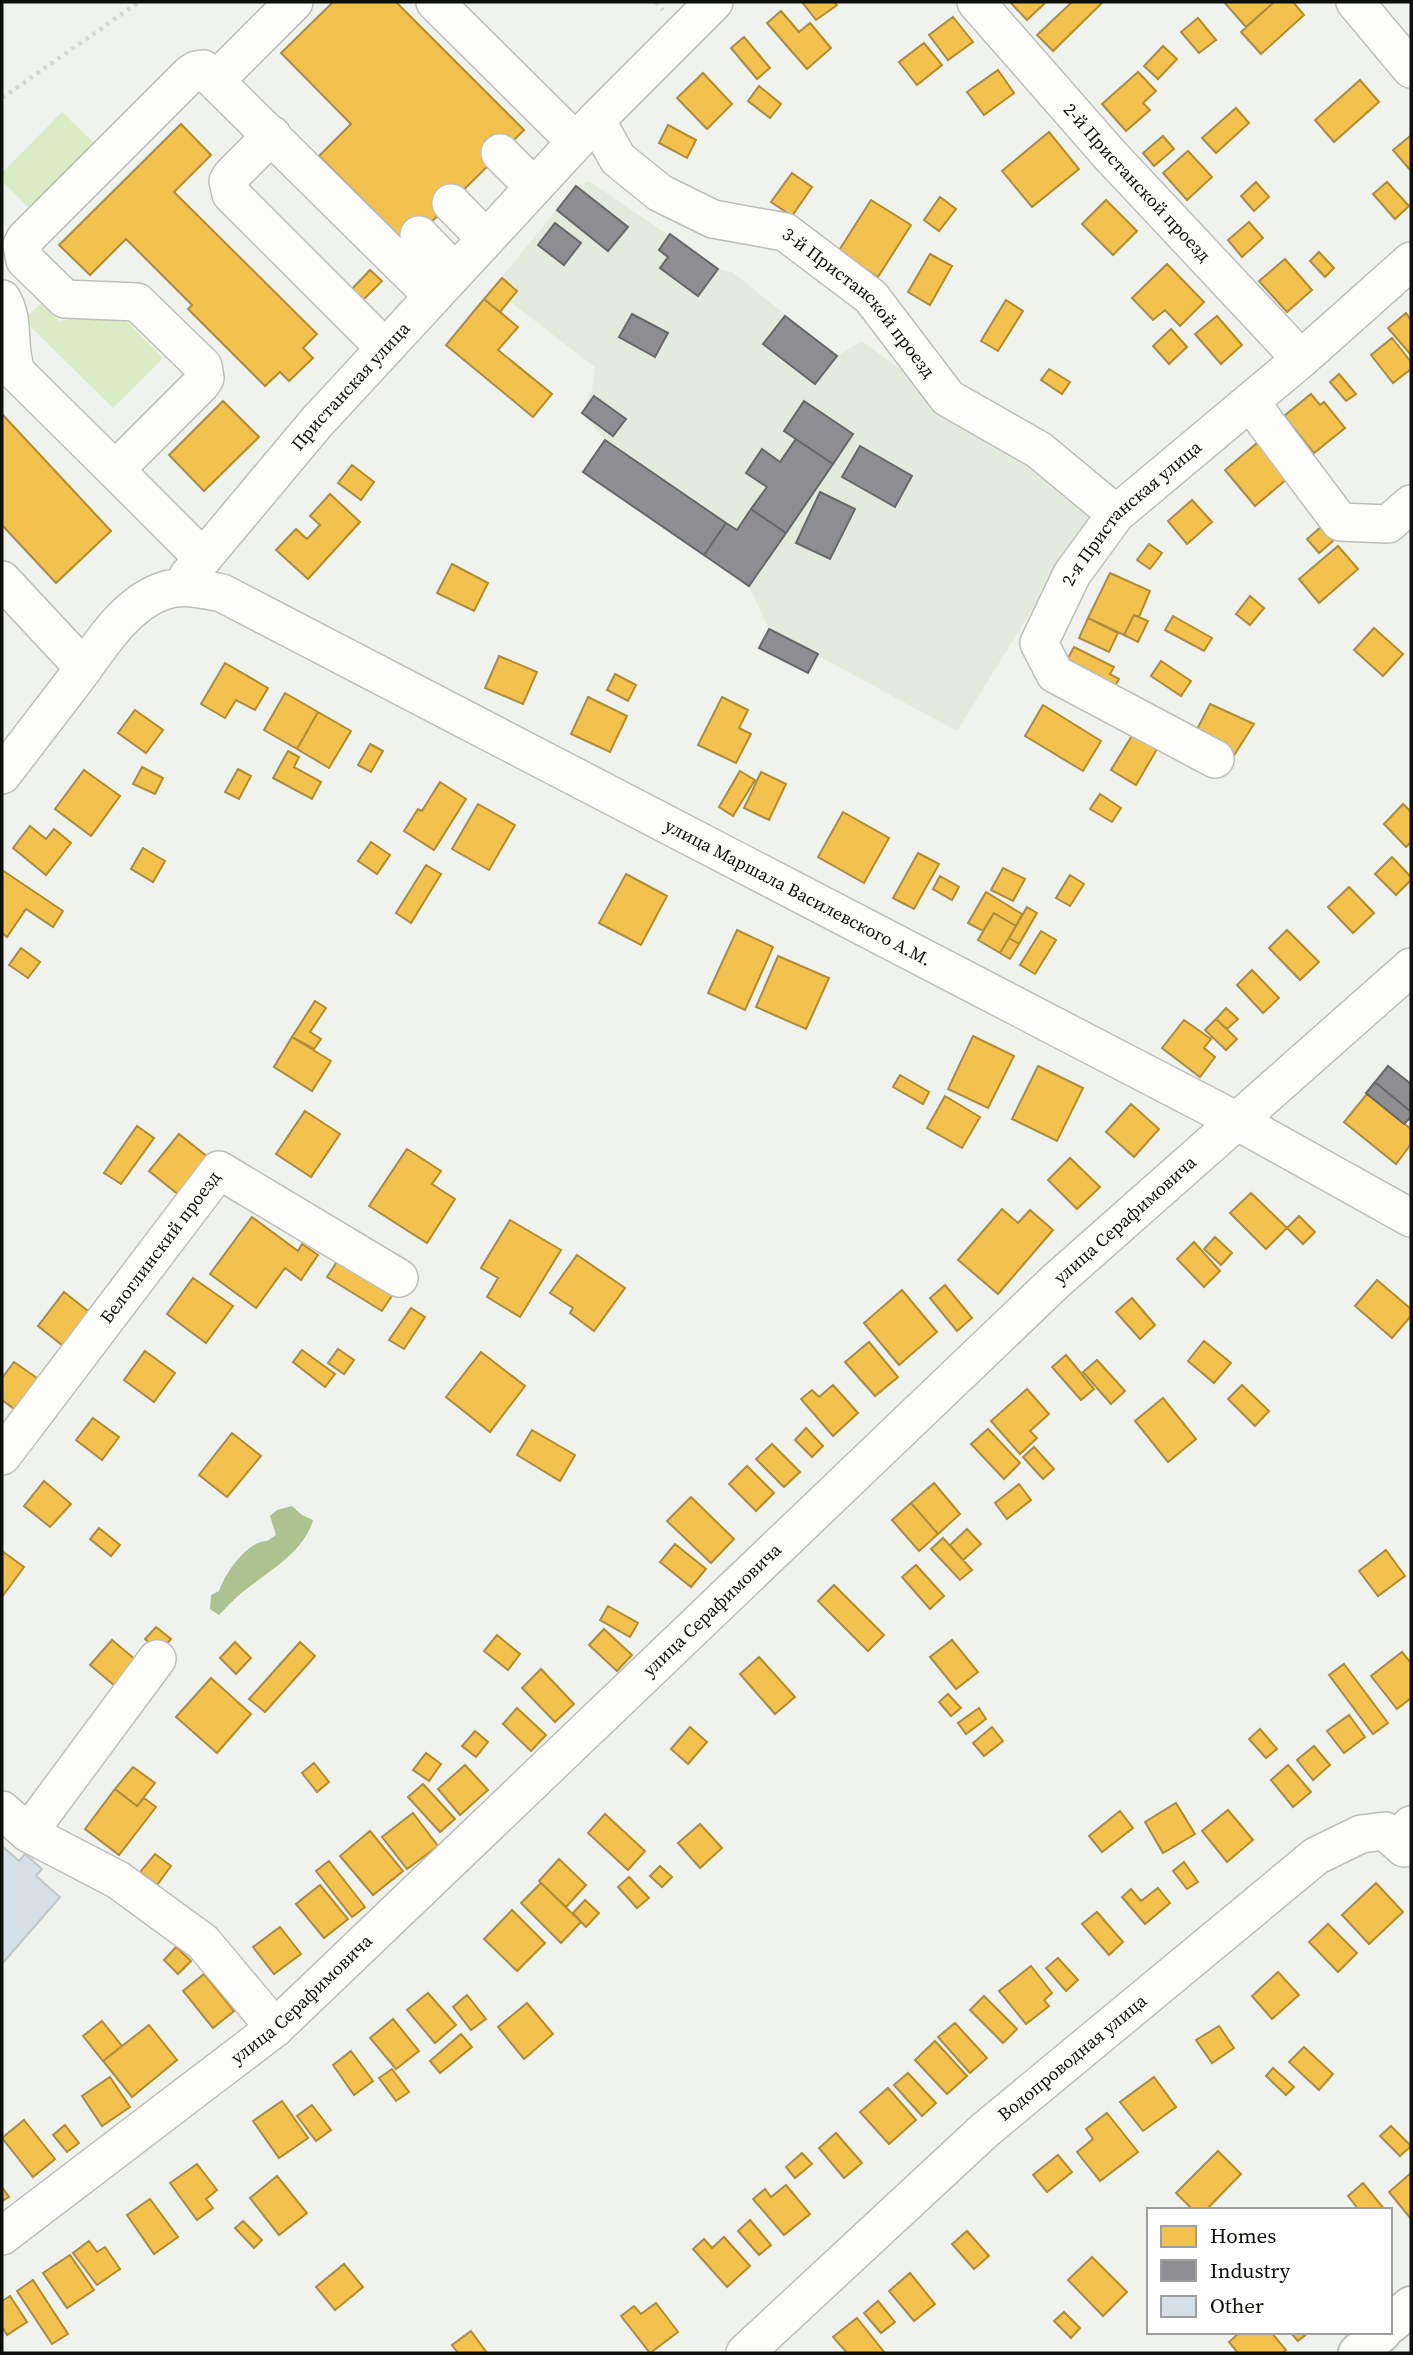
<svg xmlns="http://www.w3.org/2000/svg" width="1413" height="2355" font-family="'Source Serif 4',serif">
<rect width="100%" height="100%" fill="#f0f2ed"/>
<path fill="#e4eadd" d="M589 181 718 269 732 272 837 356 862 341 1092 512 957 731 769 629 749 586 583 472 605 440 582 413 592 390 595 367 509 301 500 312 484 299 576 186Z"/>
<path fill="#daebc6" d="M62 112 95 144 30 209 2 181V173Z
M41 303 59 321 115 310 163 358 113 408 24 320Z"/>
<path fill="#adc291" d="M292 1506 302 1515 313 1520C303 1555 264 1573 238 1596 231 1602 225 1609 219 1615L210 1609 211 1595 219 1591C225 1573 247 1541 267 1541L276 1535 270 1516 277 1510Z"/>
<path fill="#f2c14e" stroke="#ad8c3a" stroke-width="2" d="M333 2H396L524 130 408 245 319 156 351 124 281 53Z
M802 2H834L837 5 816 20Z
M1010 2H1044L1045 3 1027 20Z
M1072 2H1103L1053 51 1037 35Z
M1224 2H1274L1246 27Z
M1274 2H1293L1304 15 1261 54 1241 32Z
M781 11 799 32 810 23 831 48 807 69 767 23Z
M953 17 973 42 948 60 929 35Z
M1198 18 1216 40 1199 53 1181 32Z
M744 37 770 68 757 79 731 48Z
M924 43 942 65 917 85 899 62Z
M1163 46 1177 59 1158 79 1144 66Z
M998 70 1014 93 984 115 967 92Z
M1138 72 1156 91 1143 103 1150 110 1126 131 1102 104Z
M703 73 732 104 707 129 677 98Z
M1360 80 1379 102 1334 142 1315 120Z
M759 86 781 104 770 118 748 101Z
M1236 108 1249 123 1216 153 1202 138Z
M181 124 211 155 174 192 317 334 303 348 313 358 289 381 280 372 265 386 188 309 192 305 126 239 90 275 59 245Z
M668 125 696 140 687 158 659 143Z
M1049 132 1079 169 1032 207 1002 171Z
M1163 136 1174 149 1154 166 1143 153Z
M1410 136 1411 137V171L1393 150Z
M1188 151 1212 177 1187 200 1163 173Z
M792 173 812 187 792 216 771 202Z
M1256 182 1269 197 1254 211 1241 196Z
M1387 182 1409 206 1395 219 1373 194Z
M940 197 956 209 939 231 924 220Z
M871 200 911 225 878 277 838 252Z
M1106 200 1137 231 1113 255 1082 224Z
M1249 222 1263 238 1242 257 1228 240Z
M1319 252 1334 268 1325 277 1310 261Z
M930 254 952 266 930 305 908 292Z
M1285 259 1312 290 1287 312 1259 281Z
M1167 264 1204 302 1180 326 1165 310 1153 320 1132 298Z
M370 270 382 281 362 301 351 290Z
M502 278 517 291 500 312 484 299Z
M484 299 518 327 498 350 552 394 533 417 446 345Z
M1006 300 1023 311 998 351 981 341Z
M1406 313 1411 320V355L1388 328Z
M1217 316 1242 345 1221 364 1195 334Z
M1171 329 1187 347 1169 364 1153 346Z
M1392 338 1411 362V369L1393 383 1371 355Z
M1049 369 1070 382 1062 394 1041 380Z
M1339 374 1356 394 1346 401 1330 382Z
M1311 394 1320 405 1324 402 1345 428 1314 453 1284 416Z
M223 401 259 437 204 491 169 455Z
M2 414 111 531 56 583 2 525Z
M1257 443 1287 479 1255 506 1225 470Z
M352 465 374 482 361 500 338 483Z
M330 494 360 522 308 579 276 550 296 529 307 539 320 525 310 516Z
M1192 500 1212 522 1187 544 1168 521Z
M1321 527 1333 541 1319 553 1307 539Z
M1149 544 1162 553 1150 569 1137 560Z
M1338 546 1358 569 1319 603 1299 579Z
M452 564 488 583 474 611 437 593Z
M1110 573 1150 591 1139 617 1134 615 1124 635 1088 618Z
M1250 596 1264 608 1250 625 1236 614Z
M1134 615 1148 621 1138 642 1124 635Z
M1173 616 1212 638 1204 651 1165 630Z
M1088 618 1118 633 1109 652 1079 638Z
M1374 628 1403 654 1383 676 1354 650Z
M1074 647 1114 667 1110 674 1119 679 1111 694 1062 669Z
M499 656 537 672 523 704 485 688Z
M1161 661 1191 681 1181 696 1151 676Z
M225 663 268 688 255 710 236 700 225 718 201 704Z
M615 674 636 685 628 701 607 690Z
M285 693 318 712 297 749 264 730Z
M588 697 627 716 610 752 571 734Z
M722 697 748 710 739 728 751 734 736 763 698 745Z
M1210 704 1254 724 1233 757 1193 737Z
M1043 705 1101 741 1083 771 1025 736Z
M135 710 163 730 146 753 118 733Z
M318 712 351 731 329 768 297 749Z
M1133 734 1157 749 1136 785 1111 770Z
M370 744 383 751 371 772 358 765Z
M288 751 299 757 294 767 321 782 312 799 273 778Z
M142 767 163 778 155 794 133 784Z
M238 769 251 776 239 799 225 792Z
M84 770 120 796 91 836 55 809Z
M740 771 755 780 733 816 719 807Z
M761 772 786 784 769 820 744 808Z
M440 782 466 799 434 850 404 831 418 809 422 811Z
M1100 794 1121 808 1112 822 1090 809Z
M478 804 515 825 489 870 452 849Z
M1403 804 1411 812V842L1406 847 1384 824Z
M843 812 889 838 864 883 818 857Z
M30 826 46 839 54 829 71 843 46 875 13 848Z
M371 842 390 855 377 874 358 861Z
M143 848 165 861 153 882 131 869Z
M918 853 939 864 914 909 893 898Z
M1392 857 1411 877V880L1396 895 1375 874Z
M426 865 441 874 411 923 396 913Z
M1003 868 1025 879 1013 901 991 890Z
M2 870 63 911 53 927 26 909 7 937 2 933Z
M626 874 667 896 641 945 599 923Z
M1070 875 1084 884 1070 906 1056 898Z
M940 876 959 887 952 900 933 889Z
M1349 887 1374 913 1353 933 1328 907Z
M986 892 1022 914 1016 926 994 913 983 931 968 923Z
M1027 907 1037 913 1019 944 1009 938Z
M994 913 1016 926 1000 953 978 940Z
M737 930 773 947 745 1010 708 993Z
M1287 930 1319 962 1300 980 1269 948Z
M1041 931 1056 940 1035 974 1020 965Z
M1009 938 1019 944 1010 959 1000 953Z
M21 948 40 962 28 978 9 965Z
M778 956 829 978 806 1029 756 1007Z
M1252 970 1279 998 1263 1013 1237 985Z
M315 1001 326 1008 310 1032 321 1039 314 1049 292 1037Z
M1226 1008 1238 1019 1227 1029 1216 1019Z
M1216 1019 1237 1039 1226 1050 1205 1030Z
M1184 1020 1211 1039 1204 1048 1215 1057 1200 1077 1162 1048Z
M973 1036 1014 1056 988 1108 948 1089Z
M292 1037 331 1061 312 1091 274 1067Z
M1038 1066 1083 1088 1057 1141 1012 1119Z
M900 1075 929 1092 923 1104 893 1087Z
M1367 1094 1411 1129V1144L1396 1164 1344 1122Z
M945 1096 980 1117 962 1148 927 1128Z
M1131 1104 1159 1129 1134 1157 1106 1132Z
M305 1111 340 1134 311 1177 276 1154Z
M137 1126 154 1138 121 1184 104 1173Z
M179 1134 209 1158 179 1195 149 1171Z
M407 1149 441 1171 432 1184 455 1199 427 1243 369 1206Z
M1070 1158 1100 1187 1077 1209 1048 1180Z
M1251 1193 1287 1228 1266 1249 1230 1213Z
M1002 1209 1018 1223 1030 1210 1053 1230 998 1294 958 1260Z
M1299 1216 1315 1232 1303 1244 1287 1228Z
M252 1217 298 1251 302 1244 318 1255 301 1280 285 1268 256 1308 210 1274Z
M510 1220 561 1250 520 1317 487 1297 498 1278 481 1268Z
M1215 1237 1232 1253 1221 1265 1204 1249Z
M1194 1242 1220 1271 1204 1287 1177 1259Z
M577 1255 625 1288 594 1331 570 1313 573 1308 550 1293Z
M338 1260 393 1294 382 1311 327 1277Z
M193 1278 233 1306 206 1343 167 1314Z
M1377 1280 1411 1309V1316L1392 1338 1355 1306Z
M945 1285 972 1318 957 1331 930 1298Z
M902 1290 937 1332 899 1365 864 1323Z
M64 1292 93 1315 67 1349 38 1326Z
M1132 1298 1155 1325 1140 1339 1116 1312Z
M411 1308 425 1317 404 1349 389 1340Z
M1204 1341 1231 1363 1214 1383 1188 1361Z
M869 1342 898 1377 875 1396 845 1362Z
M338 1349 354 1360 344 1374 328 1363Z
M302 1350 335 1374 325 1387 293 1362Z
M145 1351 175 1373 154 1402 124 1380Z
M481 1352 525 1386 490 1432 446 1397Z
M1066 1355 1094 1389 1081 1400 1052 1367Z
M1097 1360 1125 1391 1111 1404 1083 1372Z
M14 1362 44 1383 21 1414 2 1400V1378Z
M833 1385 858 1413 833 1436 801 1399 812 1390 819 1397Z
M1242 1385 1269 1411 1255 1426 1228 1399Z
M1027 1389 1049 1414 1030 1431 1037 1438 1020 1454 991 1421Z
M1163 1398 1196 1439 1168 1462 1135 1421Z
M93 1418 119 1437 102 1460 76 1440Z
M806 1428 823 1446 812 1457 795 1440Z
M988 1429 1020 1463 1004 1479 971 1444Z
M532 1430 575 1455 560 1481 517 1455Z
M232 1433 261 1456 227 1497 199 1475Z
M772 1444 800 1472 784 1487 756 1459Z
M1034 1447 1054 1469 1043 1479 1023 1457Z
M747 1466 774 1493 756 1511 729 1484Z
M44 1481 71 1504 50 1527 24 1506Z
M934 1483 960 1514 938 1534 911 1503Z
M1019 1484 1031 1500 1007 1519 995 1503Z
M691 1497 734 1539 711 1563 667 1521Z
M911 1503 938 1534 919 1551 892 1520Z
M99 1528 120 1545 111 1556 90 1539Z
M967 1529 981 1544 963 1560 950 1545Z
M943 1538 972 1570 960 1580 931 1549Z
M675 1544 706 1569 691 1587 660 1562Z
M1386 1550 1405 1576 1378 1596 1359 1571Z
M2 1551 24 1567 2 1597Z
M916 1565 944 1596 930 1609 902 1577Z
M834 1585 884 1635 868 1651 818 1601Z
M608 1606 638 1623 630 1637 600 1620Z
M156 1627 171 1639 160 1652 145 1639Z
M604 1629 632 1655 617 1671 589 1645Z
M497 1635 520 1654 508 1670 484 1651Z
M112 1640 143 1666 121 1691 90 1665Z
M952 1640 978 1672 956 1689 930 1657Z
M235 1642 251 1658 236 1674 220 1658Z
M300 1642 315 1656 265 1712 249 1699Z
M1402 1652 1411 1663V1698L1397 1709 1371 1676Z
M759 1657 795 1697 775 1714 740 1674Z
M1344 1664 1388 1723 1373 1734 1329 1675Z
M541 1669 574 1704 555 1722 522 1688Z
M211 1678 251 1714 217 1753 176 1717Z
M948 1694 961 1708 951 1716 939 1702Z
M517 1708 546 1735 531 1751 503 1724Z
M979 1708 986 1719 966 1734 958 1723Z
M1349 1715 1365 1737 1344 1753 1327 1731Z
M690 1727 707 1742 688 1764 671 1749Z
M992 1727 1003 1741 984 1756 973 1743Z
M1260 1729 1277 1749 1266 1758 1249 1739Z
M475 1731 488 1742 476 1757 462 1746Z
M1314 1746 1330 1765 1313 1780 1297 1760Z
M426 1753 441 1764 429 1781 413 1770Z
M314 1763 329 1782 317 1792 302 1773Z
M465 1765 488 1790 460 1815 438 1789Z
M1288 1765 1311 1792 1293 1807 1271 1780Z
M133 1767 155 1783 137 1806 115 1789Z
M423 1784 455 1819 440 1832 408 1797Z
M115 1789 137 1806 144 1798 156 1807 119 1855 85 1829Z
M1176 1803 1195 1834 1163 1853 1145 1822Z
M1228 1810 1253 1840 1227 1862 1202 1831Z
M1120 1811 1133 1828 1102 1852 1089 1836Z
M413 1813 438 1846 407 1869 382 1837Z
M605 1814 645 1851 628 1870 588 1833Z
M700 1824 722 1848 700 1868 678 1843Z
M370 1831 403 1871 373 1895 340 1856Z
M155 1854 171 1866 157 1885 140 1872Z
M559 1859 586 1885 566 1907 539 1881Z
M329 1861 365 1907 352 1917 316 1871Z
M1184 1862 1198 1882 1187 1889 1173 1871Z
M660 1866 672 1877 662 1887 650 1876Z
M629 1877 649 1898 637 1908 618 1887Z
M541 1883 581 1922 561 1943 521 1903Z
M1376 1883 1403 1912 1369 1944 1342 1915Z
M320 1885 348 1919 324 1938 296 1904Z
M1158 1888 1170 1903 1145 1924 1122 1897 1131 1889 1141 1901Z
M585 1900 599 1913 586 1927 573 1913Z
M512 1910 545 1943 517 1971 484 1939Z
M1097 1912 1123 1942 1109 1955 1082 1924Z
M1328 1924 1357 1953 1338 1972 1309 1942Z
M280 1927 301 1954 274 1974 253 1947Z
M176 1947 191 1961 178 1974 164 1960Z
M1058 1958 1078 1980 1066 1991 1046 1968Z
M1031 1966 1052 1993 1044 2000 1049 2006 1026 2024 999 1991Z
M1278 1972 1299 1995 1272 2019 1252 1996Z
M204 1974 234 2011 213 2028 183 1991Z
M428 1993 456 2025 435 2043 407 2010Z
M467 1995 486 2019 471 2030 453 2007Z
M984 1996 1017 2029 1003 2043 970 2010Z
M527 2003 553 2034 524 2059 498 2027Z
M393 2019 419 2051 396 2069 370 2038Z
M102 2021 122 2046 103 2061 83 2036Z
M955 2023 987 2058 970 2073 938 2037Z
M149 2025 177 2060 132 2097 103 2061Z
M1219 2026 1234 2048 1212 2063 1196 2040Z
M461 2034 472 2047 440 2073 430 2061Z
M935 2041 967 2076 947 2094 915 2060Z
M1304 2047 1333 2074 1319 2090 1289 2062Z
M351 2051 373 2081 354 2095 333 2065Z
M1273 2068 1294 2087 1286 2095 1266 2076Z
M392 2069 409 2092 396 2101 379 2078Z
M908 2073 936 2103 922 2116 894 2085Z
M110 2077 130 2107 102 2126 82 2096Z
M1154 2077 1176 2107 1143 2131 1120 2102Z
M888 2088 916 2120 889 2144 860 2112Z
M282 2101 308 2138 279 2158 253 2121Z
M312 2105 331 2130 316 2141 297 2116Z
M1107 2113 1138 2152 1100 2181 1077 2152 1093 2139 1086 2129Z
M24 2120 55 2159 33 2177 2 2138Z
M65 2125 79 2143 67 2152 53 2135Z
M1391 2126 1411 2146 1400 2156 1380 2136Z
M836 2133 862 2163 844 2178 819 2148Z
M1218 2151 1241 2174 1206 2210H1193L1176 2193Z
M802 2153 812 2164 795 2178 786 2167Z
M1058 2155 1072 2172 1047 2192 1033 2175Z
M197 2164 217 2190 206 2199 213 2208 197 2220 170 2183Z
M1411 2173V2219L1389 2192Z
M277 2176 307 2213 279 2235 250 2198Z
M1363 2183 1385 2210H1359L1348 2196Z
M786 2185 810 2214 784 2235 753 2199 765 2189 771 2197Z
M2 2187 9 2197 2 2201Z
M150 2199 178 2237 154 2254 127 2215Z
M750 2220 771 2245 759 2255 738 2231Z
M243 2221 262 2240 254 2248 235 2228Z
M967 2231 989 2256 974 2269 952 2244Z
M724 2237 750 2266 727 2287 693 2249 704 2239 712 2248Z
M89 2241 97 2252 105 2247 120 2269 97 2285 73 2253Z
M70 2255 94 2290 67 2308 43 2273Z
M1092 2257 1127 2292 1103 2316 1068 2280Z
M344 2264 363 2287 335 2310 316 2287Z
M910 2273 935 2304 914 2321 889 2291Z
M33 2280 68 2334 52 2344 17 2291Z
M10 2296 27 2322 7 2335 2 2327V2301Z
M878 2301 895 2322 881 2333 864 2313Z
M656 2303 678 2332 650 2353 621 2316 634 2306 641 2314Z
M1064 2312 1080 2328 1071 2338 1054 2321Z
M857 2318 884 2352 883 2353H847L833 2337Z
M471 2331 487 2353H458L452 2345Z
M1240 2332H1271L1286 2350 1282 2353H1238L1229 2342Z
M1290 2332H1309L1298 2341Z"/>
<path fill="#8d8d92" stroke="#67676a" stroke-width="2" d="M576 186 628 227 608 251 557 210Z
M555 223 581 243 564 265 538 245Z
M670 234 718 269 698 296 660 268 668 257 659 250Z
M632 314 668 333 655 357 619 337Z
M785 316 837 356 815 384 763 344Z
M594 396 626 419 613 436 582 413Z
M804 401 853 434 833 464 784 431Z
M796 439 833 464 786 533 751 509 767 487 746 473 762 449 780 462Z
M605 440 726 523 704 555 583 472Z
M860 446 912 476 895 507 842 477Z
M820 492 855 509 830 559 796 543Z
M751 509 786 533 749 586 704 555 726 523 737 530Z
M769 629 818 654 808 673 759 648Z
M1388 1066 1411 1084 1410 1111 1375 1082Z
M1375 1082 1411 1112V1117L1404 1124 1366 1093Z"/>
<path fill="#d6dfe6" stroke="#c3c6c5" stroke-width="2" d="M2 1846 19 1861 25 1854 42 1869 36 1876 60 1897 2 1964Z"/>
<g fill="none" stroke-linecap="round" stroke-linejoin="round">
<g stroke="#bebfbc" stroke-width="40">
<g id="minor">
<path d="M435 2 575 141"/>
<path id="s1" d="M976 2 1109 154 1301 359"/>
<path d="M1355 2 1411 69"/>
<path d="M216 80 294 2"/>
<path id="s2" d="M596 120 618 159 660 193 713 219 785 232 871 297 948 398 1039 450 1116 514"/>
<path d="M272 135 232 175 228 181 231 194 385 348"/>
<path d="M500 153 534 187"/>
<path d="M451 203 486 239"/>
<path d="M419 235 455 272"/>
<path d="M2 299C16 322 6 349 17 373L115 470"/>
<path d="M1250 402 1340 522 1388 524 1411 504"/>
<path d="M203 558 115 470 202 383 205 378 203 366 137 302 65 299 25 260 22 245 25 239 190 74 196 70 203 69 433 296"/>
<path id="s3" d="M188 576 316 423 596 120 714 2"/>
<path d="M2 580 84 668"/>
<path id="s4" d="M1215 759 1055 674 1039 643 1072 574 1116 514 1301 359 1411 261"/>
<path id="s5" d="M2 775C25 745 48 715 71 685 96 653 122 605 163 591 183 584 202 589 222 593L1237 1121 1411 1218"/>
<path id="s6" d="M2 1456 219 1170 399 1278"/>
<path d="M2 1810 28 1833 118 1880 203 1942 275 2028"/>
<path d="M28 1833 157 1659"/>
<path id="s7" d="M2 2236 275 2028 1056 1281 1411 967"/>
<path id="s8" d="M745 2353 985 2130 1316 1856 1361 1834 1385 1831 1404 1848 1411 1825"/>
</g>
</g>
<g stroke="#bebfbc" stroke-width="42">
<path id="major" d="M1390 2324 1411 2306
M1358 2353 1382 2332"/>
</g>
<path stroke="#d6d6d4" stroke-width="4.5" stroke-dasharray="3.5 5" stroke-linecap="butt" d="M656 2 663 10
M2 98 139 2"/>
<use href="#minor" stroke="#fdfdfc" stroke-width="37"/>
<use href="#major" stroke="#fdfdfc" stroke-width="38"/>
</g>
<g text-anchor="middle" stroke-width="7" stroke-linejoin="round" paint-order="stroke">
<g font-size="18" fill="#0d0f0b" stroke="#fff">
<text dy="6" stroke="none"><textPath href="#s1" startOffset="242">2-й Пристанской проезд</textPath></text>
<text dy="6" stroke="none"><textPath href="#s2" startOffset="334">3-й Пристанской проезд</textPath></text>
<text dy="6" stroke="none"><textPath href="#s3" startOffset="250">Пристанская улица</textPath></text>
<text dy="6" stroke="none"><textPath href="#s4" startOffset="378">2-я Пристанская улица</textPath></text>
<text dy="6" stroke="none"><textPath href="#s5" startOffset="956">улица Маршала Василевского А.М.</textPath></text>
<text dy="6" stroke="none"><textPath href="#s7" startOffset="1516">улица Серафимовича</textPath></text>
<text dy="6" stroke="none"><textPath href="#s6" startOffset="262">Белоглинский проезд</textPath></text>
<text dy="6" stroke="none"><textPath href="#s7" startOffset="948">улица Серафимовича</textPath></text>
<text dy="6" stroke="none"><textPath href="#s7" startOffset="382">улица Серафимовича</textPath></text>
<text dy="6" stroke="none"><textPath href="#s8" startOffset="441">Водопроводная улица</textPath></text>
</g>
</g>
<rect width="1413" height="2355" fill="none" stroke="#0d0f0b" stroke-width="7"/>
<rect x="1147" y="2208" width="245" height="126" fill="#ffffff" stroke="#9e9f9d" stroke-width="2"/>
<rect x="1161" y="2226" width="35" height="21" fill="#f2c14e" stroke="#9e9f9d" stroke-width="2"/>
<text x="1210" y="2243" font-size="21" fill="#0d0f0b">Homes</text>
<rect x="1161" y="2260" width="35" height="21" fill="#8d8d92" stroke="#9e9f9d" stroke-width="2"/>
<text x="1210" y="2278" font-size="21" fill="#0d0f0b">Industry</text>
<rect x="1161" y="2296" width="35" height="21" fill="#d6dfe6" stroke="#9e9f9d" stroke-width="2"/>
<text x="1210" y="2313" font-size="21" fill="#0d0f0b">Other</text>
</svg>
